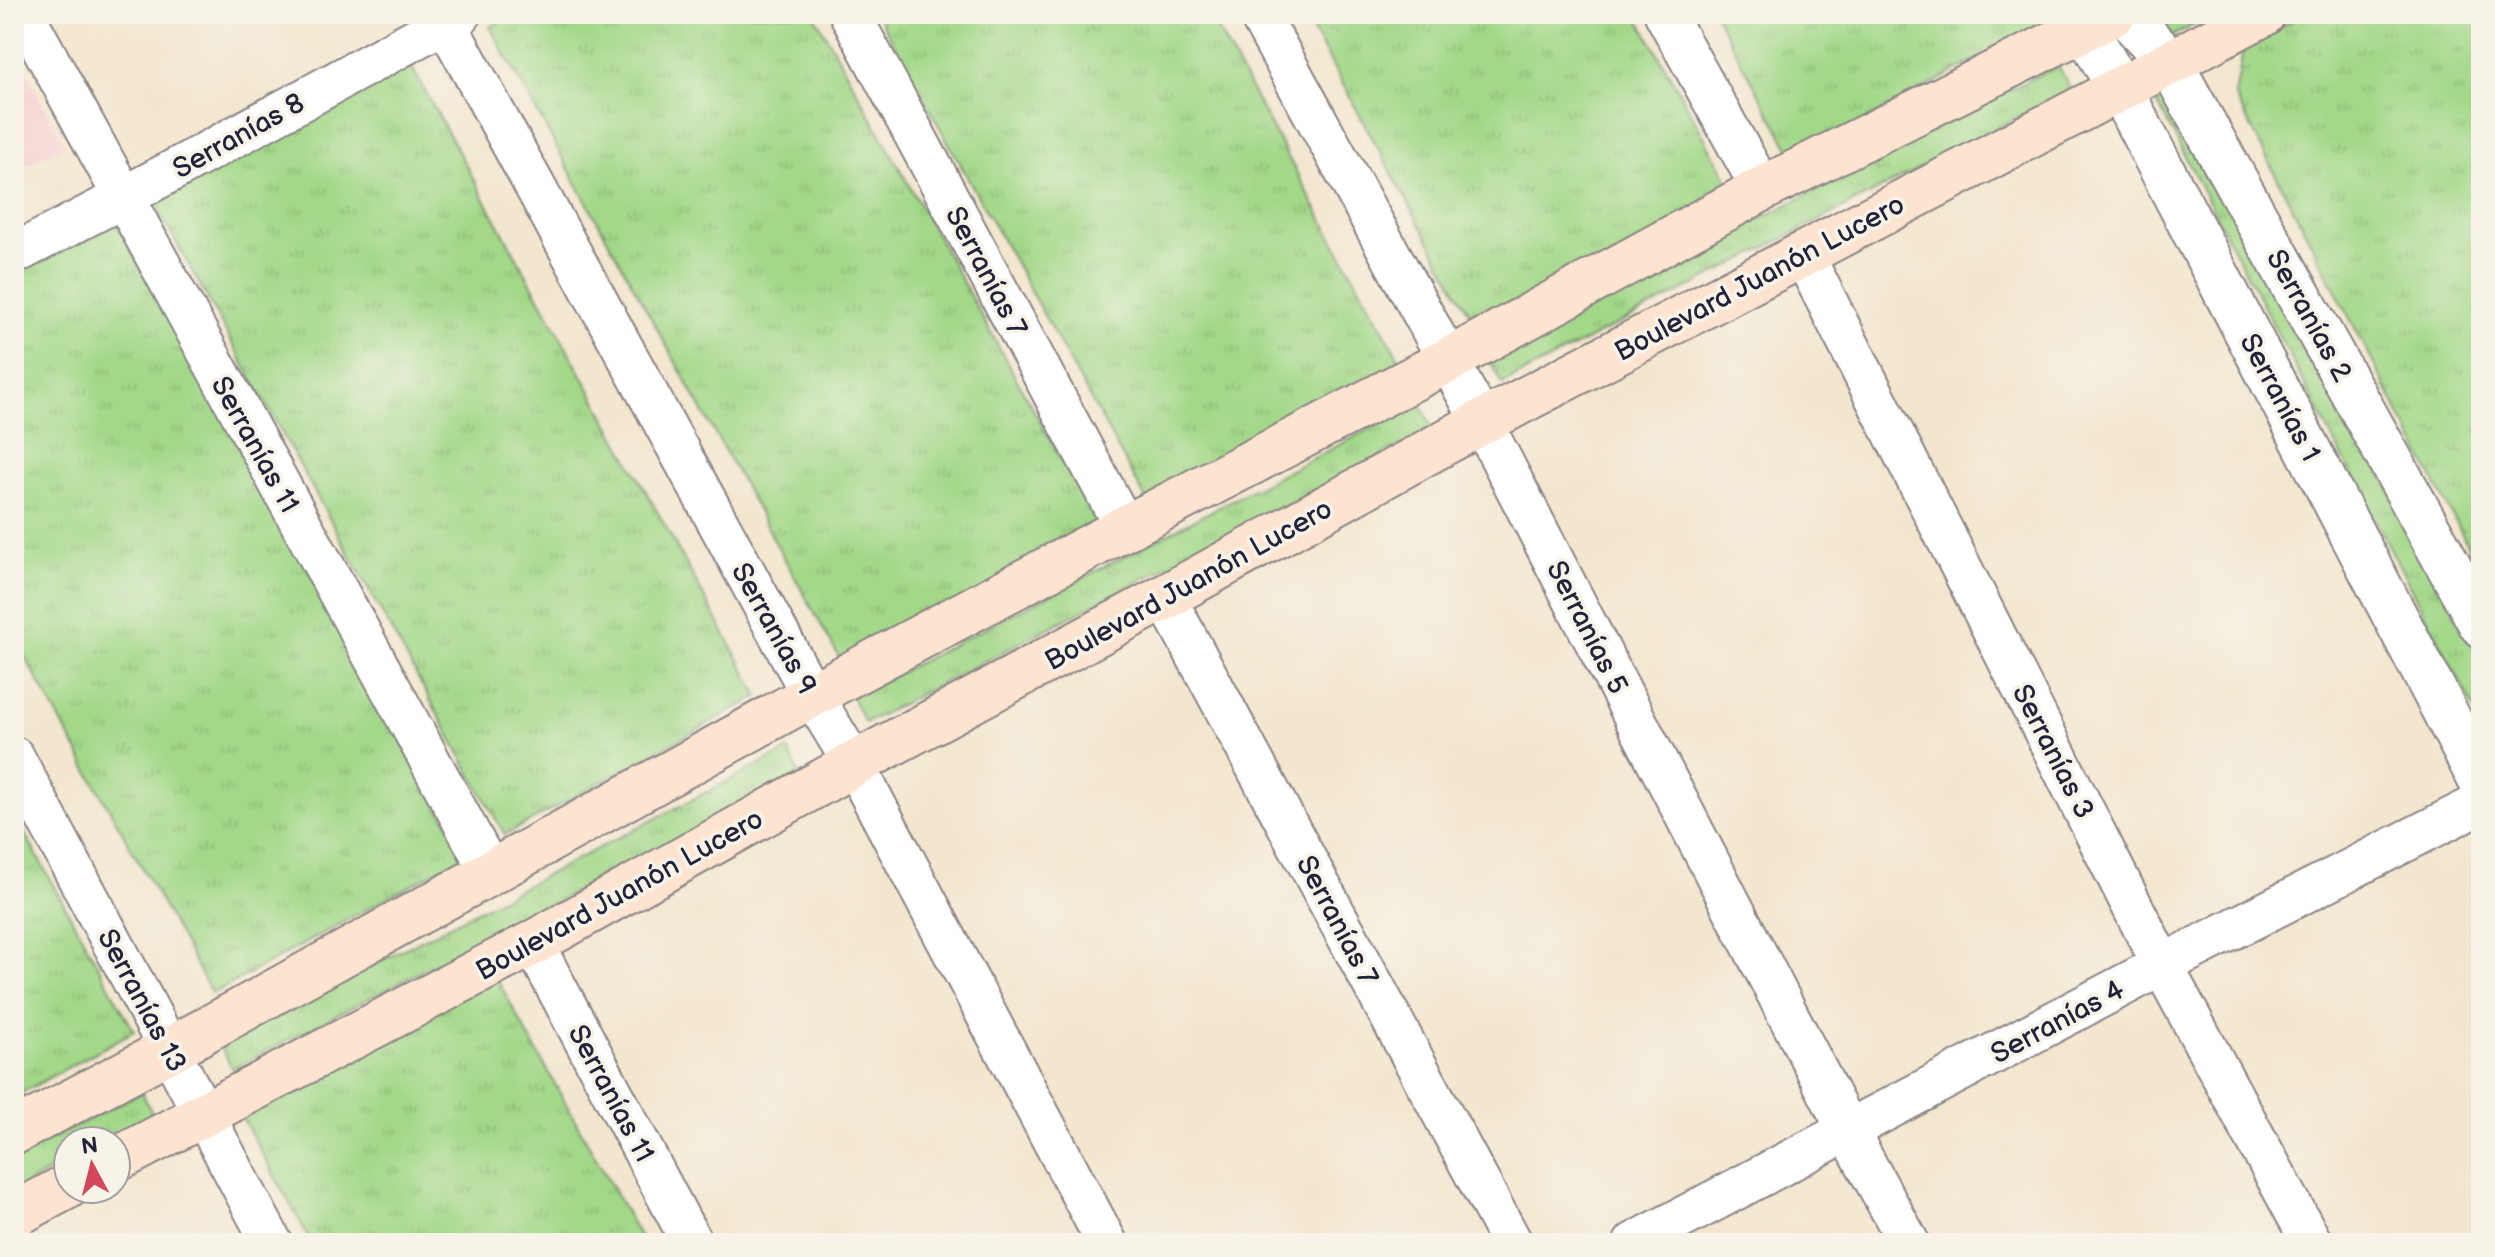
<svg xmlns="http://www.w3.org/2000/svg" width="2495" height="1257" font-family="'Balsamiq Sans',sans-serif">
<defs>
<pattern id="grass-tufts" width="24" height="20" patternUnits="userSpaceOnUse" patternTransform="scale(2)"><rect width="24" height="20" fill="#a2d888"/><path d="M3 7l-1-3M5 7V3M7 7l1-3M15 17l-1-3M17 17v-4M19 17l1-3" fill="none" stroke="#8bb976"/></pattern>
</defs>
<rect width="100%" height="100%" fill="#f7f3e8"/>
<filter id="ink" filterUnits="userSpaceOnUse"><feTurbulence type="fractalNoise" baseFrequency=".0125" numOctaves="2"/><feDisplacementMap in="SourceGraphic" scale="16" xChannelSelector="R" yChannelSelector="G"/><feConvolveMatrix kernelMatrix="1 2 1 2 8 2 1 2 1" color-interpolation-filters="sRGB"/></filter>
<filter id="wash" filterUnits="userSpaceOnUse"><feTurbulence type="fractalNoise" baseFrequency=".006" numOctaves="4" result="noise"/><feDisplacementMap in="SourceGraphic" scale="32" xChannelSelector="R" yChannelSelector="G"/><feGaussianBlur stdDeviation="1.8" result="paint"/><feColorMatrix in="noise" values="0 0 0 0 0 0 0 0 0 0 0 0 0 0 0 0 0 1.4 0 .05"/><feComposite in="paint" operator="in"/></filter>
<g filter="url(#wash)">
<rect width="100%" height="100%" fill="#f3e6ce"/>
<path fill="#f7cfd1" d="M14 50 65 145 14 172Z"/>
<path fill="url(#grass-tufts)" stroke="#627d62" stroke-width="2" d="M514 14H814L1099 528 845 668 490 27Z
M877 14H1209L1401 362 1147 501Z
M1304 14H1636L1734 191 1479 331Z
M1715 14H2046L2049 20 1795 159Z
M2159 14H2213L2167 39 2149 19Z
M2305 14H2481V571L2235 96 2244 45Z
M405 55 759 696 505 835 150 195Z
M2058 65 2071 90 1502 384 1489 359Z
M2178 84 2481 663V722L2154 97Z
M111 214 466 855 212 994 14 637V267Z
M1420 403 1433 429 865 723 852 697Z
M788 750 800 776 232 1069 220 1044Z
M14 814 134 1031 14 1097Z
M494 974 643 1243H312L240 1114Z
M142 1092 154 1118 109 1141H68V1162L14 1190V1158Z"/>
</g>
<g filter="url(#ink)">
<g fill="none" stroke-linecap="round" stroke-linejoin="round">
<g stroke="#8a8484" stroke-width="44">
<path id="minor" d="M24 14 491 873
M441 14 812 695 854 764 1107 1243
M850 14 1125 528
M1259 14 1482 422 1848 1131 1909 1243
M1665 14 1762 189
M14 254 122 198 461 14
M1803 254 2162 965 2312 1243
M1165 597 1512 1243
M14 757 272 1243
M533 943 692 1243
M1634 1243 2162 965 2481 803"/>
</g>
<g stroke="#8a8484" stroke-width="48">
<path id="tertiary" d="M2083 14 2085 28 2120 89 2481 781
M2125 14 2169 61 2481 624"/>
</g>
<g stroke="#8a8484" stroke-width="48">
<path id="secondary" d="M14 1132 171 1049 812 695 1125 528 1447 361 1762 189 2113 14
M116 1160 533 943 854 764 1165 597 1482 422 2263 14
M14 1215 68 1186"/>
</g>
<use href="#minor" stroke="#fff" stroke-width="40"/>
<use href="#tertiary" stroke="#fff" stroke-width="44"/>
<use href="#secondary" stroke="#fde4d1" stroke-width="44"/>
</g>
</g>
<g text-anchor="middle" stroke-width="7" stroke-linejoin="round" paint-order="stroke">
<g font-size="28" fill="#22223b" stroke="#f7f3e8">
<text transform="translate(238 135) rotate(-29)" y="10">Serranías 8</text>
<text transform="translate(987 271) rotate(62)" y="10">Serranías 7</text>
<text transform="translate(1759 277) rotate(-28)" y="10">Boulevard Juanón Lucero</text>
<text transform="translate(2310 315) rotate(61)" y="10">Serranías 2</text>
<text transform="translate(2281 397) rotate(62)" y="10">Serranías 1</text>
<text transform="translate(256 444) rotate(61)" y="10">Serranías 11</text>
<text transform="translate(1188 584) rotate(-29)" y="10">Boulevard Juanón Lucero</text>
<text transform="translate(1588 627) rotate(63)" y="10">Serranías 5</text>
<text transform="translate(775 628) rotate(61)" y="10">Serranías 9</text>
<text transform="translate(2054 751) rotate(63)" y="10">Serranías 3</text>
<text transform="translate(619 894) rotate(-29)" y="10">Boulevard Juanón Lucero</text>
<text transform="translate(1338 920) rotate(62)" y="10">Serranías 7</text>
<text transform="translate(143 1000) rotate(62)" y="10">Serranías 13</text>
<text transform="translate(2057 1021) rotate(-28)" y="10">Serranías 4</text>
<text transform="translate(612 1093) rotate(62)" y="10">Serranías 11</text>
</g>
</g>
<rect width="2495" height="1257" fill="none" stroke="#f7f3e8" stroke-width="48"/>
<g transform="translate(92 1165) rotate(353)"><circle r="38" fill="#f7f3e8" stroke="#a29fa3" stroke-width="2"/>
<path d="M0-6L14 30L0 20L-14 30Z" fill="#d1495b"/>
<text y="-12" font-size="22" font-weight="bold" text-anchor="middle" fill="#22223b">N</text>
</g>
</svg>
